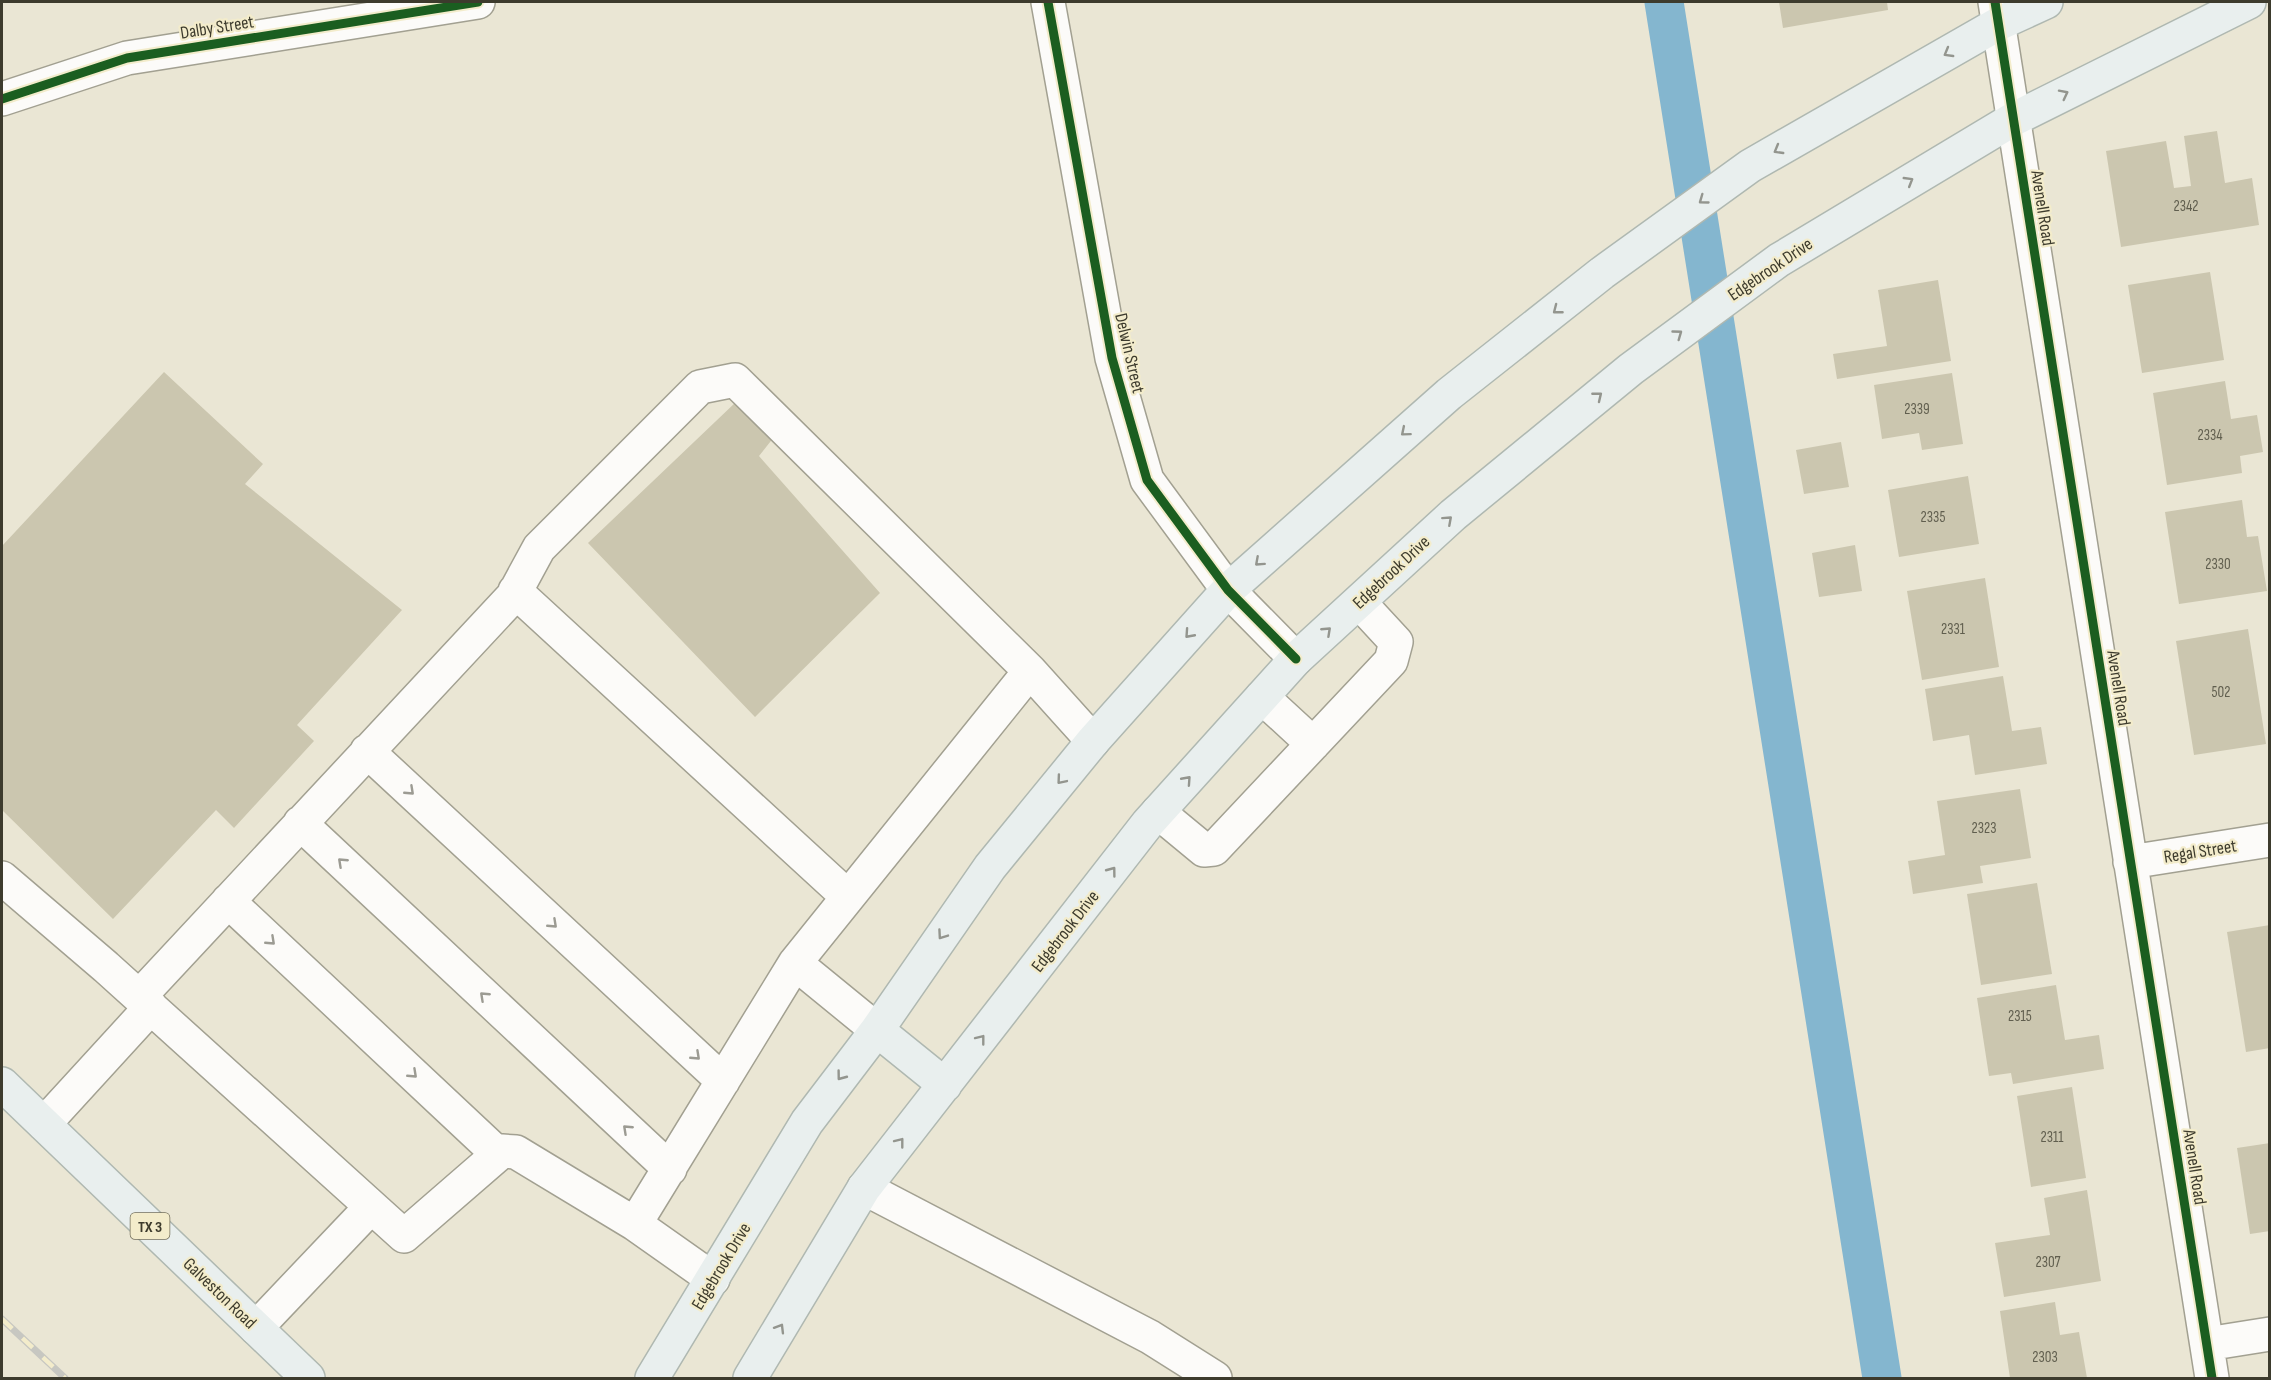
<svg xmlns="http://www.w3.org/2000/svg" width="2271" height="1380" font-family="'Sofia Sans Condensed',sans-serif">
<rect width="100%" height="100%" fill="#eae6d4"/>
<g fill="none" stroke-linecap="round" stroke-linejoin="round">
<path stroke="#84b6cf" stroke-width="39" d="M1664 2 1882 1378"/>
</g>
<path fill="#cbc6af" d="M1779 2H1887L1888 10 1783 28Z
M2217 131 2225 183 2252 178 2259 225 2121 247 2106 151 2166 141 2174 188 2191 186 2184 136Z
M2210 272 2224 360 2142 373 2128 285Z
M1938 280 1951 361 1837 379 1833 354 1887 346 1878 290Z
M164 372 263 464 245 484 402 610 297 725 314 741 234 828 216 810 113 919 2 810V546Z
M1952 373 1963 444 1922 450 1919 433 1882 439 1874 385Z
M2225 381 2231 419 2257 415 2263 452 2240 456 2242 473 2167 485 2153 393Z
M737 401 774 437 759 456 880 593 755 717 588 543Z
M1841 442 1849 487 1804 494 1796 450Z
M1968 476 1979 544 1899 557 1888 490Z
M2242 500 2247 537 2258 536 2267 591 2179 604 2165 512Z
M1855 545 1862 591 1819 597 1812 553Z
M1985 578 1999 667 1922 680 1907 591Z
M2248 629 2266 744 2194 755 2176 641Z
M2003 676 2012 731 2041 727 2047 764 1975 775 1969 735 1933 741 1925 689Z
M2020 789 2031 858 1980 866 1983 883 1913 894 1908 861 1945 855 1937 801Z
M2037 883 2052 974 1981 985 1967 894Z
M2270 925V1048L2246 1052 2227 932Z
M2056 985 2065 1040 2099 1035 2104 1069 2013 1084 2011 1073 1989 1076 1977 998Z
M2072 1087 2086 1178 2031 1187 2017 1096Z
M2270 1143V1231L2250 1234 2237 1148Z
M2087 1190 2101 1281 2004 1297 1995 1243 2050 1235 2044 1198Z
M2055 1302 2060 1335 2079 1332 2087 1378H2010L2000 1311Z"/>
<g fill="none" stroke-linecap="round" stroke-linejoin="round">
<g stroke="#a2a091" stroke-width="36">
<path id="minor" d="M1048 2 1112 358 1147 480 1228 590 1296 659
M1995 2 2212 1378
M2 99 127 58 478 2
M515 591 848 897
M1262 697 1313 744
M367 751 723 1081
M1158 812 1204 850 1214 849 1391 661 1396 642 1359 602
M300 823 670 1169
M2130 862 2270 840
M2 878 106 967 404 1236 502 1151 516 1152 635 1224
M228 901 498 1154
M795 963 877 1030
M139 997 513 596 539 548 700 387 735 380 1030 671
M44 1124 151 1007
M864 1188 1150 1337 1215 1378
M713 1279 635 1224 795 963 1030 671 1093 741
M256 1328 371 1207
M2207 1344 2270 1334"/>
</g>
<g stroke="#afb8b1" stroke-width="36">
<path id="major" d="M877 1030 945 1085
M2 1084 308 1378
M652 1378 807 1122 877 1030 990 867 1093 741 1228 590 1449 394 1602 273 1750 166 1998 24 2046 2
M750 1378 864 1188 1148 823 1296 659 1453 515 1631 369 1779 260 2012 120 2249 2"/>
</g>
<use href="#minor" stroke="#fcfbf9" stroke-width="33"/>
<use href="#major" stroke="#e9efee" stroke-width="33"/>
<g stroke="#c7c7c1" stroke-width="7">
<path id="rail" d="M2 1319 65 1378"/>
</g>
<use href="#rail" stroke="#f3eccb" stroke-width="4.5" stroke-dasharray="14" stroke-linecap="butt"/>
<g stroke="#f3eccb" stroke-width="13">
<path id="cycleway" d="M1048 2 1112 358 1147 480 1228 590 1296 659
M1995 2 2212 1378
M2 99 127 58 478 2"/>
</g>
<use href="#cycleway" stroke="#1b5e20" stroke-width="9"/>
</g>
<defs><path id="oneway-chevron" d="M-2-3.5L2.5 0L-2 3.5" fill="none" stroke-width="1.6" stroke-linecap="round" stroke-linejoin="round" transform="scale(1.5)"/></defs>
<g stroke="#93958e">
<use href="#oneway-chevron" transform="translate(1948 53) rotate(150)"/>
<use href="#oneway-chevron" transform="translate(2064 94) rotate(-27)"/>
<use href="#oneway-chevron" transform="translate(1778 150) rotate(150)"/>
<use href="#oneway-chevron" transform="translate(1909 181) rotate(-31)"/>
<use href="#oneway-chevron" transform="translate(1703 200) rotate(144)"/>
<use href="#oneway-chevron" transform="translate(1557 310) rotate(142)"/>
<use href="#oneway-chevron" transform="translate(1678 334) rotate(-36)"/>
<use href="#oneway-chevron" transform="translate(1598 396) rotate(-39)"/>
<use href="#oneway-chevron" transform="translate(1405 432) rotate(140)"/>
<use href="#oneway-chevron" transform="translate(1448 520) rotate(-42)"/>
<use href="#oneway-chevron" transform="translate(1259 562) rotate(138)"/>
<use href="#oneway-chevron" transform="translate(1327 631) rotate(-43)"/>
<use href="#oneway-chevron" transform="translate(1189 634) rotate(132)"/>
<use href="#oneway-chevron" transform="translate(1061 780) rotate(130)"/>
<use href="#oneway-chevron" transform="translate(1187 780) rotate(-48)"/>
<use href="#oneway-chevron" transform="translate(1112 871) rotate(-53)"/>
<use href="#oneway-chevron" transform="translate(942 935) rotate(125)"/>
<use href="#oneway-chevron" transform="translate(981 1039) rotate(-52)"/>
<use href="#oneway-chevron" transform="translate(841 1076) rotate(127)"/>
<use href="#oneway-chevron" transform="translate(900 1142) rotate(-52)"/>
<use href="#oneway-chevron" transform="translate(780 1328) rotate(-59)"/>
</g>
<g stroke="#9c9b93">
<use href="#oneway-chevron" transform="translate(410 791) rotate(43)"/>
<use href="#oneway-chevron" transform="translate(342 862) rotate(-137)"/>
<use href="#oneway-chevron" transform="translate(553 924) rotate(43)"/>
<use href="#oneway-chevron" transform="translate(271 941) rotate(43)"/>
<use href="#oneway-chevron" transform="translate(484 996) rotate(-137)"/>
<use href="#oneway-chevron" transform="translate(696 1056) rotate(43)"/>
<use href="#oneway-chevron" transform="translate(413 1074) rotate(43)"/>
<use href="#oneway-chevron" transform="translate(627 1129) rotate(-137)"/>
</g>
<g text-anchor="middle" stroke-width="4.5" stroke-linejoin="round" paint-order="stroke">
<g font-size="15" fill="#605e4e">
<text x="2186" y="211">2342</text>
<text x="1917" y="414">2339</text>
<text x="2210" y="440">2334</text>
<text x="1933" y="522">2335</text>
<text x="2218" y="569">2330</text>
<text x="1953" y="634">2331</text>
<text x="2221" y="697">502</text>
<text x="1984" y="833">2323</text>
<text x="2020" y="1021">2315</text>
<text x="2052" y="1142">2311</text>
<text x="2048" y="1267">2307</text>
<text x="2045" y="1362">2303</text>
</g>
<rect fill="#f3eccb" stroke="#74705c" stroke-width="1.5" x="130.5" y="1213" width="39" height="26" rx="4.5"/>
<g font-size="16" font-weight="bold" fill="#3d3b2d">
<text x="150" y="1232">TX 3</text>
</g>
<g font-size="18" fill="#3d3b2d" stroke="#f3eccb">
<text transform="translate(217 27) rotate(-9)" y="6">Dalby Street</text>
<text transform="translate(2043 208) rotate(81)" y="6">Avenell Road</text>
<text transform="translate(1770 269) rotate(-34)" y="6">Edgebrook Drive</text>
<text transform="translate(1130 353) rotate(77)" y="6">Delwin Street</text>
<text transform="translate(1391 572) rotate(-43)" y="6">Edgebrook Drive</text>
<text transform="translate(2119 688) rotate(81)" y="6">Avenell Road</text>
<text transform="translate(2200 851) rotate(-9)" y="6">Regal Street</text>
<text transform="translate(1065 931) rotate(-52)" y="6">Edgebrook Drive</text>
<text transform="translate(2195 1167) rotate(81)" y="6">Avenell Road</text>
<text transform="translate(721 1266) rotate(-59)" y="6">Edgebrook Drive</text>
<text transform="translate(220 1293) rotate(44)" y="6">Galveston Road</text>
</g>
</g>
<rect width="2271" height="1380" fill="none" stroke="#3d3b2d" stroke-width="6"/>
</svg>
